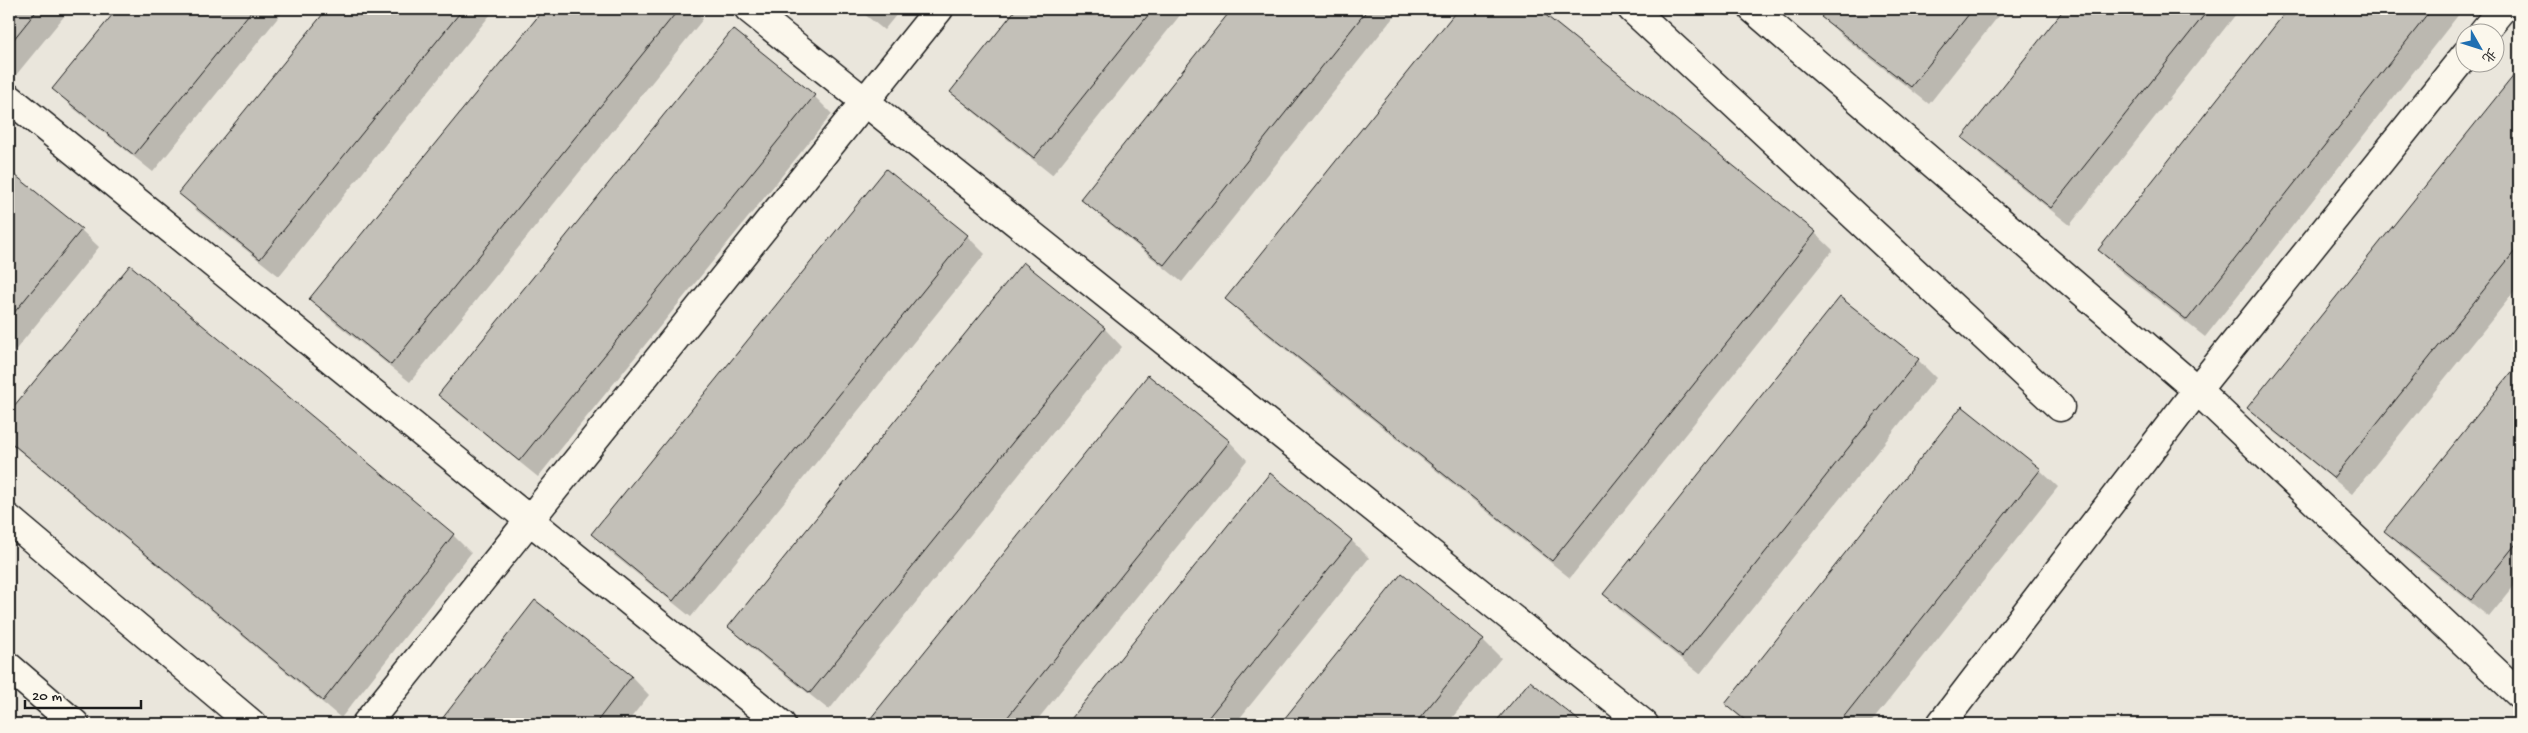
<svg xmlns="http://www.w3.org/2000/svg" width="2528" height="733" font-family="'Gochi Hand','LXGW WenKai TC',sans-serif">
<rect width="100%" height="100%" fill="#fbf7ec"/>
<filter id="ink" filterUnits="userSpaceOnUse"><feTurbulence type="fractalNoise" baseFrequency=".02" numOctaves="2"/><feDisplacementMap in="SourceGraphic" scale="10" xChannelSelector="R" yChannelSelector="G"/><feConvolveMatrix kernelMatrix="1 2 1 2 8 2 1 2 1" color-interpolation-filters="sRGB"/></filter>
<g filter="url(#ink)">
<path fill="#eae6dc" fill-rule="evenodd" d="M9 9H2519V724H9ZM2466 32H2496V62H2466Z"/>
<path fill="#0003" d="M9 9H70L16 75 9 70Z
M119 9H285L153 172 72 107 54 89Z
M329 9H495L279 276 197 211 180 193Z
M545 9H693L703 19 410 382 328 317 311 299Z
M858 9H901L884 30Z
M1018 9H1185L1052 175 970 109 952 92Z
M1233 9H1400L1182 282 1100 216 1082 199Z
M1459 9H1536L1815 233 1833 250 1570 578 1245 317 1227 299Z
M1829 9H2004L1929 104 1841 35 1823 17Z
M2066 9H2240L2070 225 1982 156 1964 138Z
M2289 9H2463L2205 337 2117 268 2099 250Z
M733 31 814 96 832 114 538 477 457 412 439 394Z
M2519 71V286L2352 494 2267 426 2249 408Z
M886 171 967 236 985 254 691 617 610 552 593 534Z
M10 173 81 230 99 247 9 358Z
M1023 264 1105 329 1122 347 829 710 748 645 730 627Z
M130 267 453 535 471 553 341 718 9 442V414Z
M1918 360 1936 378 1700 674 1622 612 1604 594Z
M2519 365V580L2489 617 2404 549 2386 531Z
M1149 377 1230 442 1247 460 1034 724H868Z
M2040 470 2058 487 1870 724H1747L1726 704Z
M1270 475 1351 540 1369 558 1235 724H1069Z
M1402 575 1483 640 1501 658 1447 724H1281Z
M535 602 632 677 649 695 626 724H440Z
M1530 682 1581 724H1496Z"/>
<path fill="#c3c0b8" stroke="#1c1c1c" d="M9 9H38L9 45Z
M117 9H253L134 155 52 89Z
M327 9H463L260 259 178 193Z
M544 9H679L391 365 309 299Z
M1016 9H1153L1034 158 950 92Z
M1232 9H1368L1164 265 1080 199Z
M1458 9H1538L1816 232 1552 561 1225 299Z
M1828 9H1973L1911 87 1821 17Z
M2064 9H2209L2051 208 1962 138Z
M2288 9H2432L2187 320 2098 250Z
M733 29 815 95 519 461 438 395Z
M2519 69V246L2333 478 2247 408Z
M886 169 968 235 673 601 591 534Z
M10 171 82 229 9 319V172Z
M1023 262 1105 328 810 693 728 627Z
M130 265 454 534 323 701 9 441V412Z
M1840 297 1919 359 1682 657 1603 594Z
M2519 363V540L2471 600 2384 531Z
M1148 375 1230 441 1002 724H866Z
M1962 406 2041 469 1838 724H1750L1725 704Z
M1270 473 1352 540 1203 724H1067Z
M1402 573 1484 639 1415 724H1280Z
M535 600 632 676 595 724H438Z
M1530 681 1583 724H1494Z"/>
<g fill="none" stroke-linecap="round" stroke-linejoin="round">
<g stroke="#1c1c1c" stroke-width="31">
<path id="minor" d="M749 9 1644 724
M1632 9 2060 407
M1753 9 2197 390 2519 694
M2483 32 2502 9
M9 98 781 724
M9 519 252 724
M9 667 75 724
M366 724 939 9
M1941 724 2197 390 2466 54"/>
</g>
<use href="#minor" stroke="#fbf7ec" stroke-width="28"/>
</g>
</g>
<rect width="2528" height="733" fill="none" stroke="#fbf7ec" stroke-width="30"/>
<rect x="15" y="15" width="2498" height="703" fill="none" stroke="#1c1c1c" stroke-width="2" filter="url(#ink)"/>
<g transform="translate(2480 48) rotate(129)"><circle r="24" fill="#fbf7ec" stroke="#a29f99"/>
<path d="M0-4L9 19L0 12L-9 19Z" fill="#1f6fb2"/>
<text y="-8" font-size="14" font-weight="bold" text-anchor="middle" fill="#1c1c1c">北</text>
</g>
<path d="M25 700v8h116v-8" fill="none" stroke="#1c1c1c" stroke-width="2.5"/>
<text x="32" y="700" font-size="15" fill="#1c1c1c" stroke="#fbf7ec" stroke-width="4" paint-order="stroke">20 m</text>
</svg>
